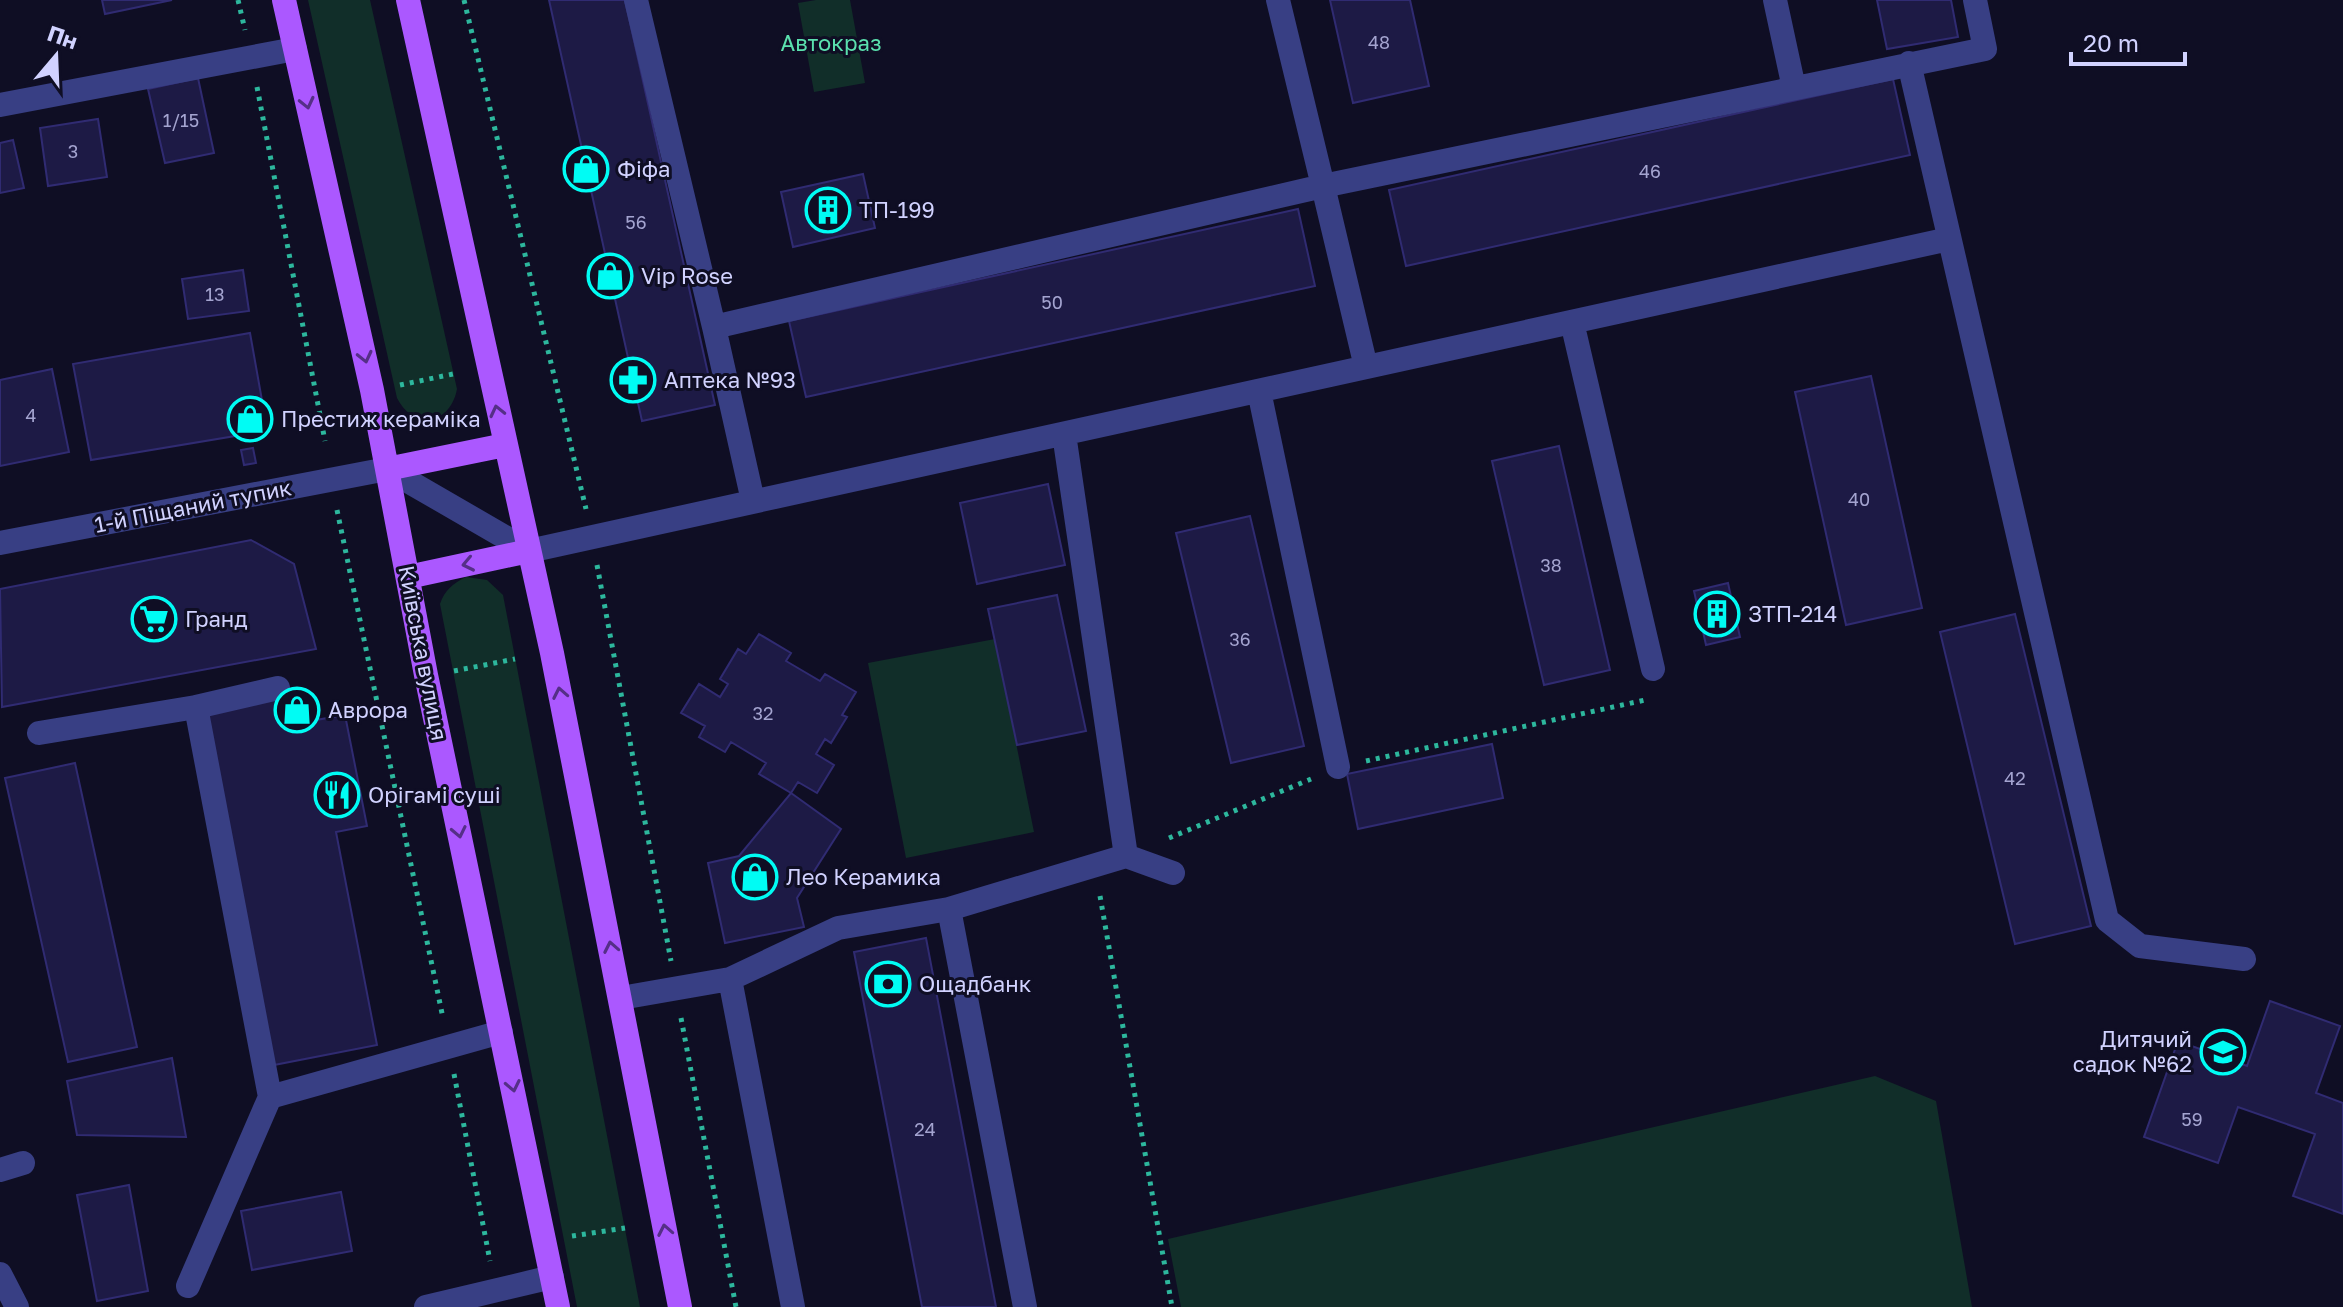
<svg xmlns="http://www.w3.org/2000/svg" width="2343" height="1307" font-family="'Golos Text',sans-serif">
<rect width="100%" height="100%" fill="#0f0e24"/>
<path fill="#112e29" d="M308 0H370L457 389C450 426 413 430 397 398Z
M816 0H850L865 83 814 92 798 3Z
M466 577 487 580 503 595 640 1307H577L440 604C445 590 452 584 466 577Z
M995 639 1034 832 906 858 868 663Z
M1875 1076 1936 1101 1972 1307H1181L1168 1239Z"/>
<path fill="#1d1a45" stroke="#302b72" stroke-width="2" d="M102 0H172L105 14Z
M549 0H625L715 405 642 421Z
M1330 0H1410L1429 86 1353 103Z
M1877 0H1951L1958 37 1887 49Z
M198 78 214 153 165 163 148 89Z
M1893 79 1910 155 1406 266 1389 190Z
M98 119 107 177 48 186 40 128Z
M13 140 24 188 0 193V143Z
M863 174 875 228 793 247 781 192Z
M1298 209 1315 286 806 397 789 321Z
M243 270 249 311 188 319 182 279Z
M250 333 263 406 247 434 91 460 73 364Z
M52 369 69 452 0 466V380Z
M1871 376 1922 608 1846 625 1795 392Z
M1559 446 1610 670 1544 685 1492 461Z
M253 448 256 463 244 465 241 450Z
M1048 484 1065 565 977 584 960 503Z
M1250 516 1304 746 1231 763 1176 533Z
M251 540 294 564 316 649 2 707 0 589Z
M1728 583 1740 637 1706 645 1694 591Z
M1057 595 1086 731 1017 745 988 609Z
M2015 614 2091 926 2015 944 1940 632Z
M759 634 791 653 786 661 820 681 825 674 856 692 842 715 847 717 831 743 825 739 816 754 834 765 817 793 798 782 791 793 759 774 766 763 731 742 725 752 699 737 705 726 681 713 699 684 720 697 728 684 720 679 738 649 746 654Z
M304 691 310 721 345 715 367 826 336 832 377 1045 274 1065 205 710Z
M1492 744 1503 798 1358 829 1347 774Z
M75 763 137 1047 68 1062 5 778Z
M791 793 841 829 797 898 804 927 725 943 708 863 739 856Z
M926 938 996 1307H922L854 952Z
M2270 1001 2340 1026 2316 1093 2343 1103V1214L2293 1196 2315 1134 2238 1107 2218 1163 2144 1137 2178 1041 2247 1066Z
M172 1058 186 1137 77 1135 67 1081Z
M129 1185 148 1291 97 1301 77 1195Z
M341 1192 352 1251 252 1270 241 1211Z"/>
<g fill="none" stroke-linecap="round" stroke-linejoin="round">
<path stroke="#2db79d" stroke-width="5" stroke-dasharray="4 6" stroke-linecap="butt" d="M238 0 245 30
M464 0 586 509
M257 87 325 441
M400 385 453 374
M337 510 443 1018
M597 565 671 961
M454 671 515 659
M1366 761 1645 700
M1169 838 1311 779
M1100 896 1172 1307
M681 1018 736 1307
M454 1074 490 1261
M572 1236 625 1228"/>
<path stroke="#383f84" stroke-width="24" d="M636 0 714 327
M1775 0 1794 88
M1909 63 2107 920 2140 946 2244 959
M0 105 295 49
M1572 322 1653 669
M1366 367 1323 186 1985 49 1975 0
M1259 391 1338 767
M1064 434 1126 856 1173 873
M753 501 714 327 1323 186 1278 0
M0 543 387 469 529 551 1949 239
M278 688 196 707 270 1097 501 1032
M39 733 196 707
M949 909 1126 856
M621 998 730 979
M0 1170 23 1163
M0 1274 17 1307
M188 1286 270 1097
M426 1307 552 1277
M793 1307 730 979 838 928 949 909 1025 1307"/>
<path stroke="#ab58ff" stroke-width="24" d="M284 0 372 390 426 675 558 1307
M408 0 552 653 680 1307
M387 469 505 445
M408 577 529 551"/>
</g>
<defs><path id="oneway-chevron" d="M-2-3.5L2.5 0L-2 3.5" fill="none" stroke-width="1.6" stroke-linecap="round" stroke-linejoin="round" transform="scale(2)"/></defs>
<g stroke="#552f87">
<use href="#oneway-chevron" transform="translate(307 103) rotate(77)"/>
<use href="#oneway-chevron" transform="translate(365 357) rotate(77)"/>
<use href="#oneway-chevron" transform="translate(497 411) rotate(-103)"/>
<use href="#oneway-chevron" transform="translate(468 564) rotate(168)"/>
<use href="#oneway-chevron" transform="translate(560 693) rotate(-101)"/>
<use href="#oneway-chevron" transform="translate(459 832) rotate(78)"/>
<use href="#oneway-chevron" transform="translate(611 947) rotate(-101)"/>
<use href="#oneway-chevron" transform="translate(513 1086) rotate(78)"/>
<use href="#oneway-chevron" transform="translate(665 1230) rotate(-101)"/>
</g>
<defs>
<g id="shop-ring" transform="scale(2.3)"><circle r="9.5" fill="#0f0e24" stroke="#00fcf4" stroke-width="1.5"/><path d="M-5-2.5h2.3a2.7 3.5 0 0 1 5.4 0H5L5.5 6h-11ZM-1.5-2.5h3a1.5 2.3 0 0 0-3 0Z" fill="#00fcf4"/></g>
<g id="building-ring" transform="scale(2.3)"><circle r="9.5" fill="#0f0e24" stroke="#00fcf4" stroke-width="1.5"/><path d="M-4-6H4V6H1V3H-1V6H-4ZM-2.5-4.3h1.7v1.8h-1.7ZM.8-4.3h1.7v1.8H.8ZM-2.5-1h1.7V.8h-1.7ZM.8-1h1.7V.8H.8Z" fill="#00fcf4"/></g>
<g id="pharmacy-ring" transform="scale(2.3)"><circle r="9.5" fill="#0f0e24" stroke="#00fcf4" stroke-width="1.5"/><path d="M-2-6h4v4h4v4h-4v4h-4v-4h-4v-4h4Z" fill="#00fcf4"/></g>
<g id="supermarket-ring" transform="scale(2.3)"><circle r="9.5" fill="#0f0e24" stroke="#00fcf4" stroke-width="1.5"/><path d="M-6-5.5h2.5l.6 2H6L4.5 2H-2.5L-4.4-4H-6ZM-1.5 3.2a1.3 1.3 0 1 0 .1 0ZM3 3.2a1.3 1.3 0 1 0 .1 0Z" fill="#00fcf4"/></g>
<g id="restaurant-ring" transform="scale(2.3)"><circle r="9.5" fill="#0f0e24" stroke="#00fcf4" stroke-width="1.5"/><path d="M-5-6h1v4h1v-4h1v4h1v-4h1v5L-1.5 .5V6h-2V.5L-5-1ZM5-6V6H3V1.5H1.5Q1.5-4 5-6Z" fill="#00fcf4"/></g>
<g id="bank-ring" transform="scale(2.3)"><circle r="9.5" fill="#0f0e24" stroke="#00fcf4" stroke-width="1.5"/><path d="M-6-4H6V4H-6ZM0-2.3a2.3 2.3 0 1 0 0 4.6a2.3 2.3 0 1 0 0-4.6Z" fill="#00fcf4"/></g>
<g id="school-ring" transform="scale(2.3)"><circle r="9.5" fill="#0f0e24" stroke="#00fcf4" stroke-width="1.5"/><path d="M0-5L7-2L0 1L-7-2ZM-4 1L0 2.5L4 1V4Q0 6-4 4Z" fill="#00fcf4"/></g>
</defs>
<g fill-rule="evenodd">
<use href="#shop-ring" x="586" y="169"/>
<use href="#building-ring" x="828" y="210"/>
<use href="#shop-ring" x="610" y="276"/>
<use href="#pharmacy-ring" x="633" y="380"/>
<use href="#shop-ring" x="250" y="419"/>
<use href="#building-ring" x="1717" y="614"/>
<use href="#supermarket-ring" x="154" y="619"/>
<use href="#shop-ring" x="297" y="710"/>
<use href="#restaurant-ring" x="337" y="795"/>
<use href="#shop-ring" x="755" y="877"/>
<use href="#bank-ring" x="888" y="984"/>
<use href="#school-ring" x="2223" y="1052"/>
</g>
<g text-anchor="middle" stroke-width="6" stroke-linejoin="round" paint-order="stroke">
<g font-size="18" fill="#a4a4d0">
<text x="1379" y="49">48</text>
<text x="181" y="127">1/15</text>
<text x="73" y="158">3</text>
<text x="1650" y="178">46</text>
<text x="636" y="229">56</text>
<text x="215" y="301">13</text>
<text x="1052" y="309">50</text>
<text x="31" y="422">4</text>
<text x="1859" y="506">40</text>
<text x="1551" y="572">38</text>
<text x="1240" y="646">36</text>
<text x="763" y="720">32</text>
<text x="2015" y="785">42</text>
<text x="2192" y="1126">59</text>
<text x="925" y="1136">24</text>
</g>
<g font-size="22" fill="#5be1ae" stroke="#0f0e24">
<text x="831" y="51">Автокраз</text>
</g>
<g font-size="22" fill="#d1d2ff" stroke="#0f0e24" text-anchor="start">
<text x="617" y="177">Фiфа</text>
<text x="859" y="218">ТП-199</text>
<text x="641" y="284">Vip Rose</text>
<text x="664" y="388">Аптека №93</text>
<text x="281" y="427">Престиж кераміка</text>
<text x="1748" y="622">ЗТП-214</text>
<text x="185" y="627">Гранд</text>
<text x="328" y="718">Аврора</text>
<text x="368" y="803">Орігамі суші</text>
<text x="786" y="885">Лео Керамика</text>
<text x="919" y="992">Ощадбанк</text>
<text x="2192" y="1047" text-anchor="end">Дитячий<tspan x="2192" dy="25">садок №62</tspan></text>
</g>
<g font-size="22" fill="#d1d2ff" stroke="#0f0e24">
<text transform="translate(193 506) rotate(-11)" y="8">1-й Піщаний тупик</text>
<text transform="translate(423 653) rotate(79)" y="8">Київська вулиця</text>
</g>
</g>
<g transform="translate(56 56) rotate(19)" stroke="#0f0e24" stroke-width="6" paint-order="stroke">
<path d="M0-6L14 30L0 20L-14 30Z" fill="#d1d2ff"/>
<text y="-12" font-size="22" font-weight="bold" text-anchor="middle" fill="#d1d2ff">Пн</text>
</g>
<path d="M2071 52v12h114v-12" fill="none" stroke="#d1d2ff" stroke-width="4"/>
<text x="2083" y="52" font-size="24" fill="#d1d2ff" stroke="#0f0e24" stroke-width="6" paint-order="stroke">20 m</text>
</svg>
